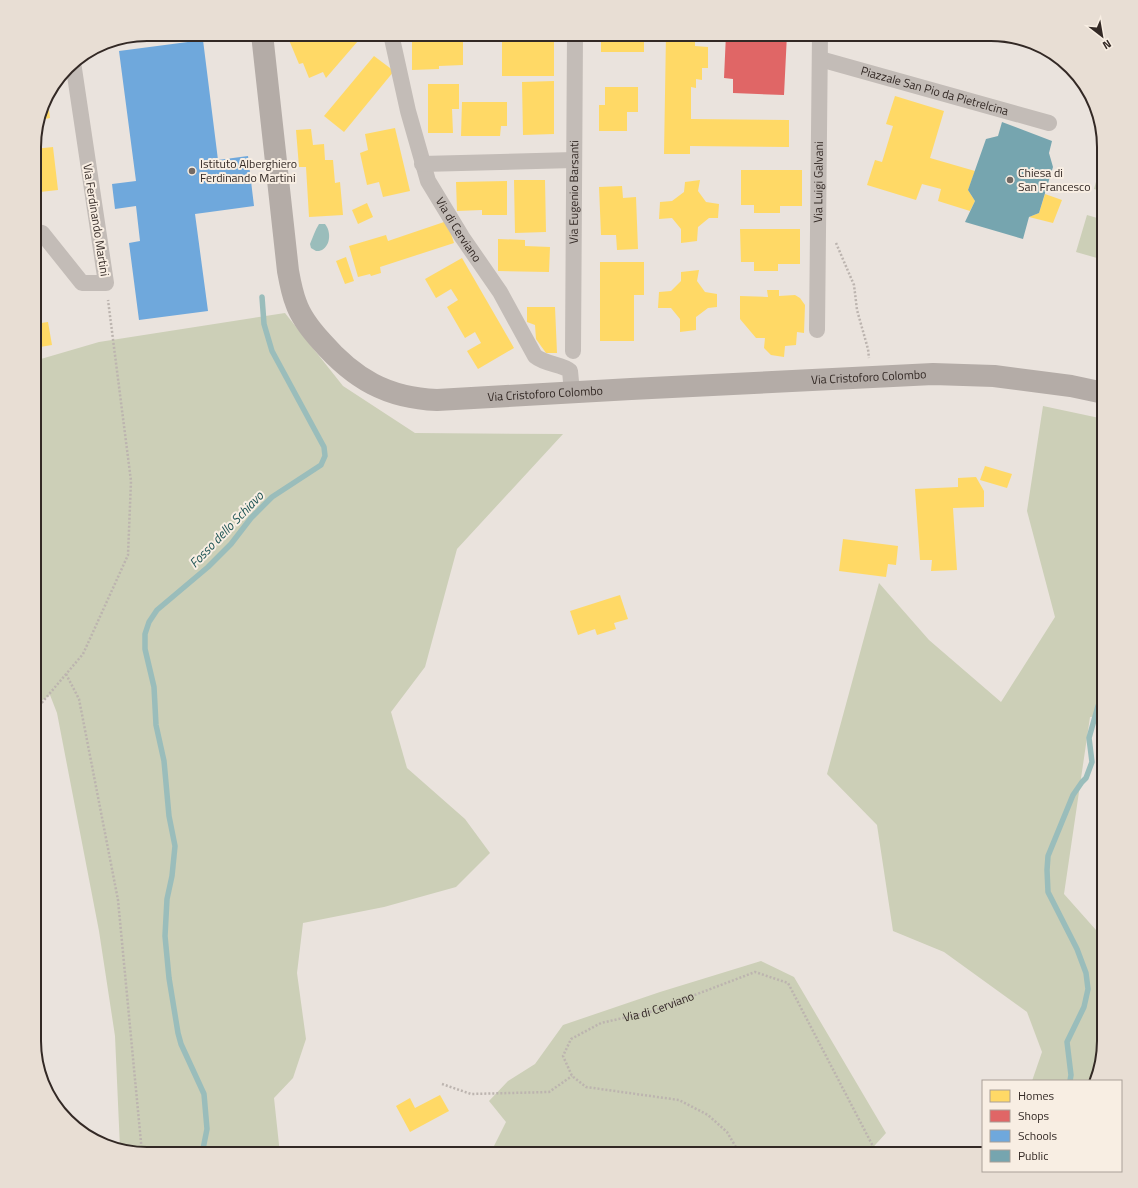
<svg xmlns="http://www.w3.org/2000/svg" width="1138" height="1188" font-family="'Titillium Web',sans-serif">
<rect width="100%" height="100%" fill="#eae3dd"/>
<path fill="#cccfb7" d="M1104 153V192L1094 189Z
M1087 215 1104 220V260L1076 252Z
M285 313 343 386 415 433 563 434 457 549 425 667 391 712 407 768 465 819 490 853 456 887 384 907 303 923 297 973 306 1039 293 1078 274 1098 280 1154H147L120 1148 115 1036 99 931 57 713 50 695 34 706V361L99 342Z
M1043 406 1104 419V716L1090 717 1064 894 1104 939V1041L1095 1081H1032L1042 1052 1027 1012 944 952 893 931 877 825 827 774 879 583 929 640 1001 702 1055 617 1027 511Z
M761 961 794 977 886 1133 867 1154H490L506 1122 489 1101 508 1081 535 1064 563 1025 660 992Z"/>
<path fill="#9abdbb" d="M319 224H325C331 231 331 245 322 250 320 251 318 251 316 251L311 248 310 244C313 237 315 230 319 224Z"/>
<path fill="#ffd966" d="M306 34H364L326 78 323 72 309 78 303 63 299 64 289 40 307 35Z
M601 34H644V52H601Z
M666 34H695V46L708 47V68H702V80L696 79V88L691 87V119L789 120V147L690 146V154H664Z
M463 35V65L439 66V69L412 70V36Z
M502 40H554V76H502Z
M374 56 394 71 344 132 324 116Z
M554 81V134L523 135 522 82Z
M428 84H459V109H452L453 133H428Z
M605 87H638V112H627V131H599V105H605Z
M47 95 50 118 40 120 46 97Z
M895 96 944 111 930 158 975 171 968 190 975 201 970 211 938 201 941 189 922 184 916 200 867 185 875 160 882 162 893 126 886 124Z
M462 102H507V126H501L500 136H461Z
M395 128 410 191 383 197 379 182 367 185 360 153 368 150 365 134Z
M311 129 313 145 324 144 325 160H333L335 183 340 182 343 215 309 217 306 167H299L296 130Z
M53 147 58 190 40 192 41 204H34V149Z
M741 170H802V206H780V213H754V205H741Z
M514 180H545L546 232 515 233Z
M700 180 698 191 706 202 719 204 718 218H709L698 227 697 241 681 243V229L672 218 659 219 660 202 672 201 684 192 685 182Z
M507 181V215H482V210L457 211 456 182Z
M622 186 623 198 636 197 638 249 617 250 616 235H601L599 187Z
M1045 194 1062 200 1053 223 1029 217 1039 213Z
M367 203 373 217 358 224 352 210Z
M447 221 454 243 380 267 381 273 371 276 370 274 358 277 349 246 386 235 388 241Z
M740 229H800V264H778V271H754V262H741Z
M498 239 525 240V246L550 247 549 272 498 271Z
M346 257 354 281 345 284 336 261Z
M462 258 514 348 478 369 467 351 481 343 475 332 465 338 447 307 458 300 451 289 436 298 425 279Z
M600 262H644V295H634V341H600Z
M699 270 697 281 705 292 717 294V307L708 308 696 317V330L680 332V319L671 308H658L659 292 671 291 681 281V272Z
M767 290H779V296L795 295 800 298 805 305 804 333 797 332 796 345 785 346 784 357 771 355 764 348 765 338H756L740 319V296L768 297Z
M527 307H555L557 353H546L536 339 535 325 527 322Z
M48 322 52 345 34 348V324Z
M985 466 1012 474 1007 488 980 480Z
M976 477 984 491V507L953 508 957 570 931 571 932 560H920L915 489 958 487V478Z
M843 539 898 546 896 565 888 564 886 577 839 571Z
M620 595 628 619 614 623 616 629 597 635 595 629 578 635 570 611Z
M440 1095 449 1111 410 1132 396 1106 410 1098 415 1108Z"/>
<path fill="#e06666" d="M726 34H787L784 95 733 93V79L724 78Z"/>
<path fill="#6fa8dc" d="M203 40 218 160 248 156 254 206 195 214 208 311 139 320 129 243 140 241 136 206 115 209 112 184 136 181 119 51Z"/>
<path fill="#76a5af" d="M1002 122 1052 141 1049 153 1053 167 1039 213 1029 217 1023 239 965 222 975 201 968 190 986 139 998 136Z"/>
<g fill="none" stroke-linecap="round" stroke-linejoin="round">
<path stroke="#9abdbb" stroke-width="5.5" d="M1070 1081 1071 1075 1067 1042 1084 1007 1088 989 1086 973 1077 949 1048 892 1047 870 1048 856 1073 795 1082 782 1086 778 1092 762 1089 738 1098 706 1104 692
M202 1154 207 1129 204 1094 181 1044 178 1033 169 978 165 936 167 899 172 876 175 846 169 816 164 761 156 725 154 687 145 649V634L149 622 157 610 208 567 231 544 251 518 272 497 321 465 325 456 324 447 272 351 264 324 262 297"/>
<g stroke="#bcb4af" stroke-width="2.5" stroke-dasharray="2 2" stroke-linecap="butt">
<path d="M836 243 854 285 857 310 868 349 869 358"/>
<path d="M66 674 79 699 118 900 142 1153"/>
<path d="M34 712 83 654 128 555 131 481 108 300"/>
<path d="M442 1084 471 1094 549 1092 572 1076"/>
<path id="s1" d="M740 1154 727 1132 708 1115 679 1100 586 1087 572 1076 563 1056 571 1039 601 1023 650 1012 755 972 788 983 877 1154"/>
</g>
<g stroke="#c3bcb7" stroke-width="16">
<path id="s2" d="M391 34 408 111 428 181 462 237 500 292 535 356C546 365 563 364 570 371L572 392"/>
<path id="s3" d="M820 59 1049 123"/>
<path d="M422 164 574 160"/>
<path d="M34 231 42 233 82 283H106L73 62"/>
<path id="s4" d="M817 330 820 34"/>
<path id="s5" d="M573 351 575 34"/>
</g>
<path stroke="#b4aca7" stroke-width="22" id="s6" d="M262 34 288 271C290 282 292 293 296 303 301 318 311 330 321 341 354 379 387 398 437 400L631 389 933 374 994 376 1071 386 1104 393"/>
</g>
<g fill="#736a65" stroke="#f8eee3" stroke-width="1.5">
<circle cx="192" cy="171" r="4"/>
<circle cx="1010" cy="180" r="4"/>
</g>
<g text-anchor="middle" stroke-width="4" stroke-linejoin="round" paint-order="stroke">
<g font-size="12" fill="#332925" stroke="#f8eee3">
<text dy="4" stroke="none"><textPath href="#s3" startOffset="119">Piazzale San Pio da Pietrelcina</textPath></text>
<text dy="4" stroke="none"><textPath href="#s4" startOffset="148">Via Luigi Galvani</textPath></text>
<text dy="4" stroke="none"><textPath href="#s5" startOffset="159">Via Eugenio Barsanti</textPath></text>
<text transform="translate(96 220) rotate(81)" y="4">Via Ferdinando Martini</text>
<text dy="4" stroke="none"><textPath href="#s2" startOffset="209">Via di Cerviano</textPath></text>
<text dy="4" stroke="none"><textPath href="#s6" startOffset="884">Via Cristoforo Colombo</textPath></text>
<text dy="4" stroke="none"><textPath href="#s6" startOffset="560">Via Cristoforo Colombo</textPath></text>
<text dy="4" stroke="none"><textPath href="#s1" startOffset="330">Via di Cerviano</textPath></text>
</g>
<g font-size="12" fill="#332925" stroke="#f8eee3" text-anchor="start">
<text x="200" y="168">Istituto Alberghiero<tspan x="200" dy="14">Ferdinando Martini</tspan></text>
<text x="1018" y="177">Chiesa di<tspan x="1018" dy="14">San Francesco</tspan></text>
</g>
<g font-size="13" font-style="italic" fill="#1c5354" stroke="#f8eee3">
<text transform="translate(226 529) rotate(-46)" y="5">Fosso dello Schiavo</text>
</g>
</g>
<path d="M0 0H1138V1188H0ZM147 41H991A106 106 0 0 1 1097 147V1041A106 106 0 0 1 991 1147H147A106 106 0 0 1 41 1041V147A106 106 0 0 1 147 41Z" fill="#e8ded4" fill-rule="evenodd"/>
<path fill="none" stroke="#332925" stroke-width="2" d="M147 41H991A106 106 0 0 1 1097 147V1041A106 106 0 0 1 991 1147H147A106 106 0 0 1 41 1041V147A106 106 0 0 1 147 41Z"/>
<rect x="982" y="1080" width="140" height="92" fill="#f8eee3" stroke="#a99f97"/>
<rect x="990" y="1090" width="20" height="12" fill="#ffd966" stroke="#a99f97"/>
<text x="1018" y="1100" font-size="12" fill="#332925">Homes</text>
<rect x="990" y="1110" width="20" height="12" fill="#e06666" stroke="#a99f97"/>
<text x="1018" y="1120" font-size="12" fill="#332925">Shops</text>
<rect x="990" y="1130" width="20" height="12" fill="#6fa8dc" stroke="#a99f97"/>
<text x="1018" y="1140" font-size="12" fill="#332925">Schools</text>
<rect x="990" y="1150" width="20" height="12" fill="#76a5af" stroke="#a99f97"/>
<text x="1018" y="1160" font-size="12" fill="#332925">Public</text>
<g transform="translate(1102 36) rotate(149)" stroke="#f8eee3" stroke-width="3" paint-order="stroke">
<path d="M0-3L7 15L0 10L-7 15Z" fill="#332925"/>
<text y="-6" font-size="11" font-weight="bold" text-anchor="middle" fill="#332925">N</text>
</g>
</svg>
